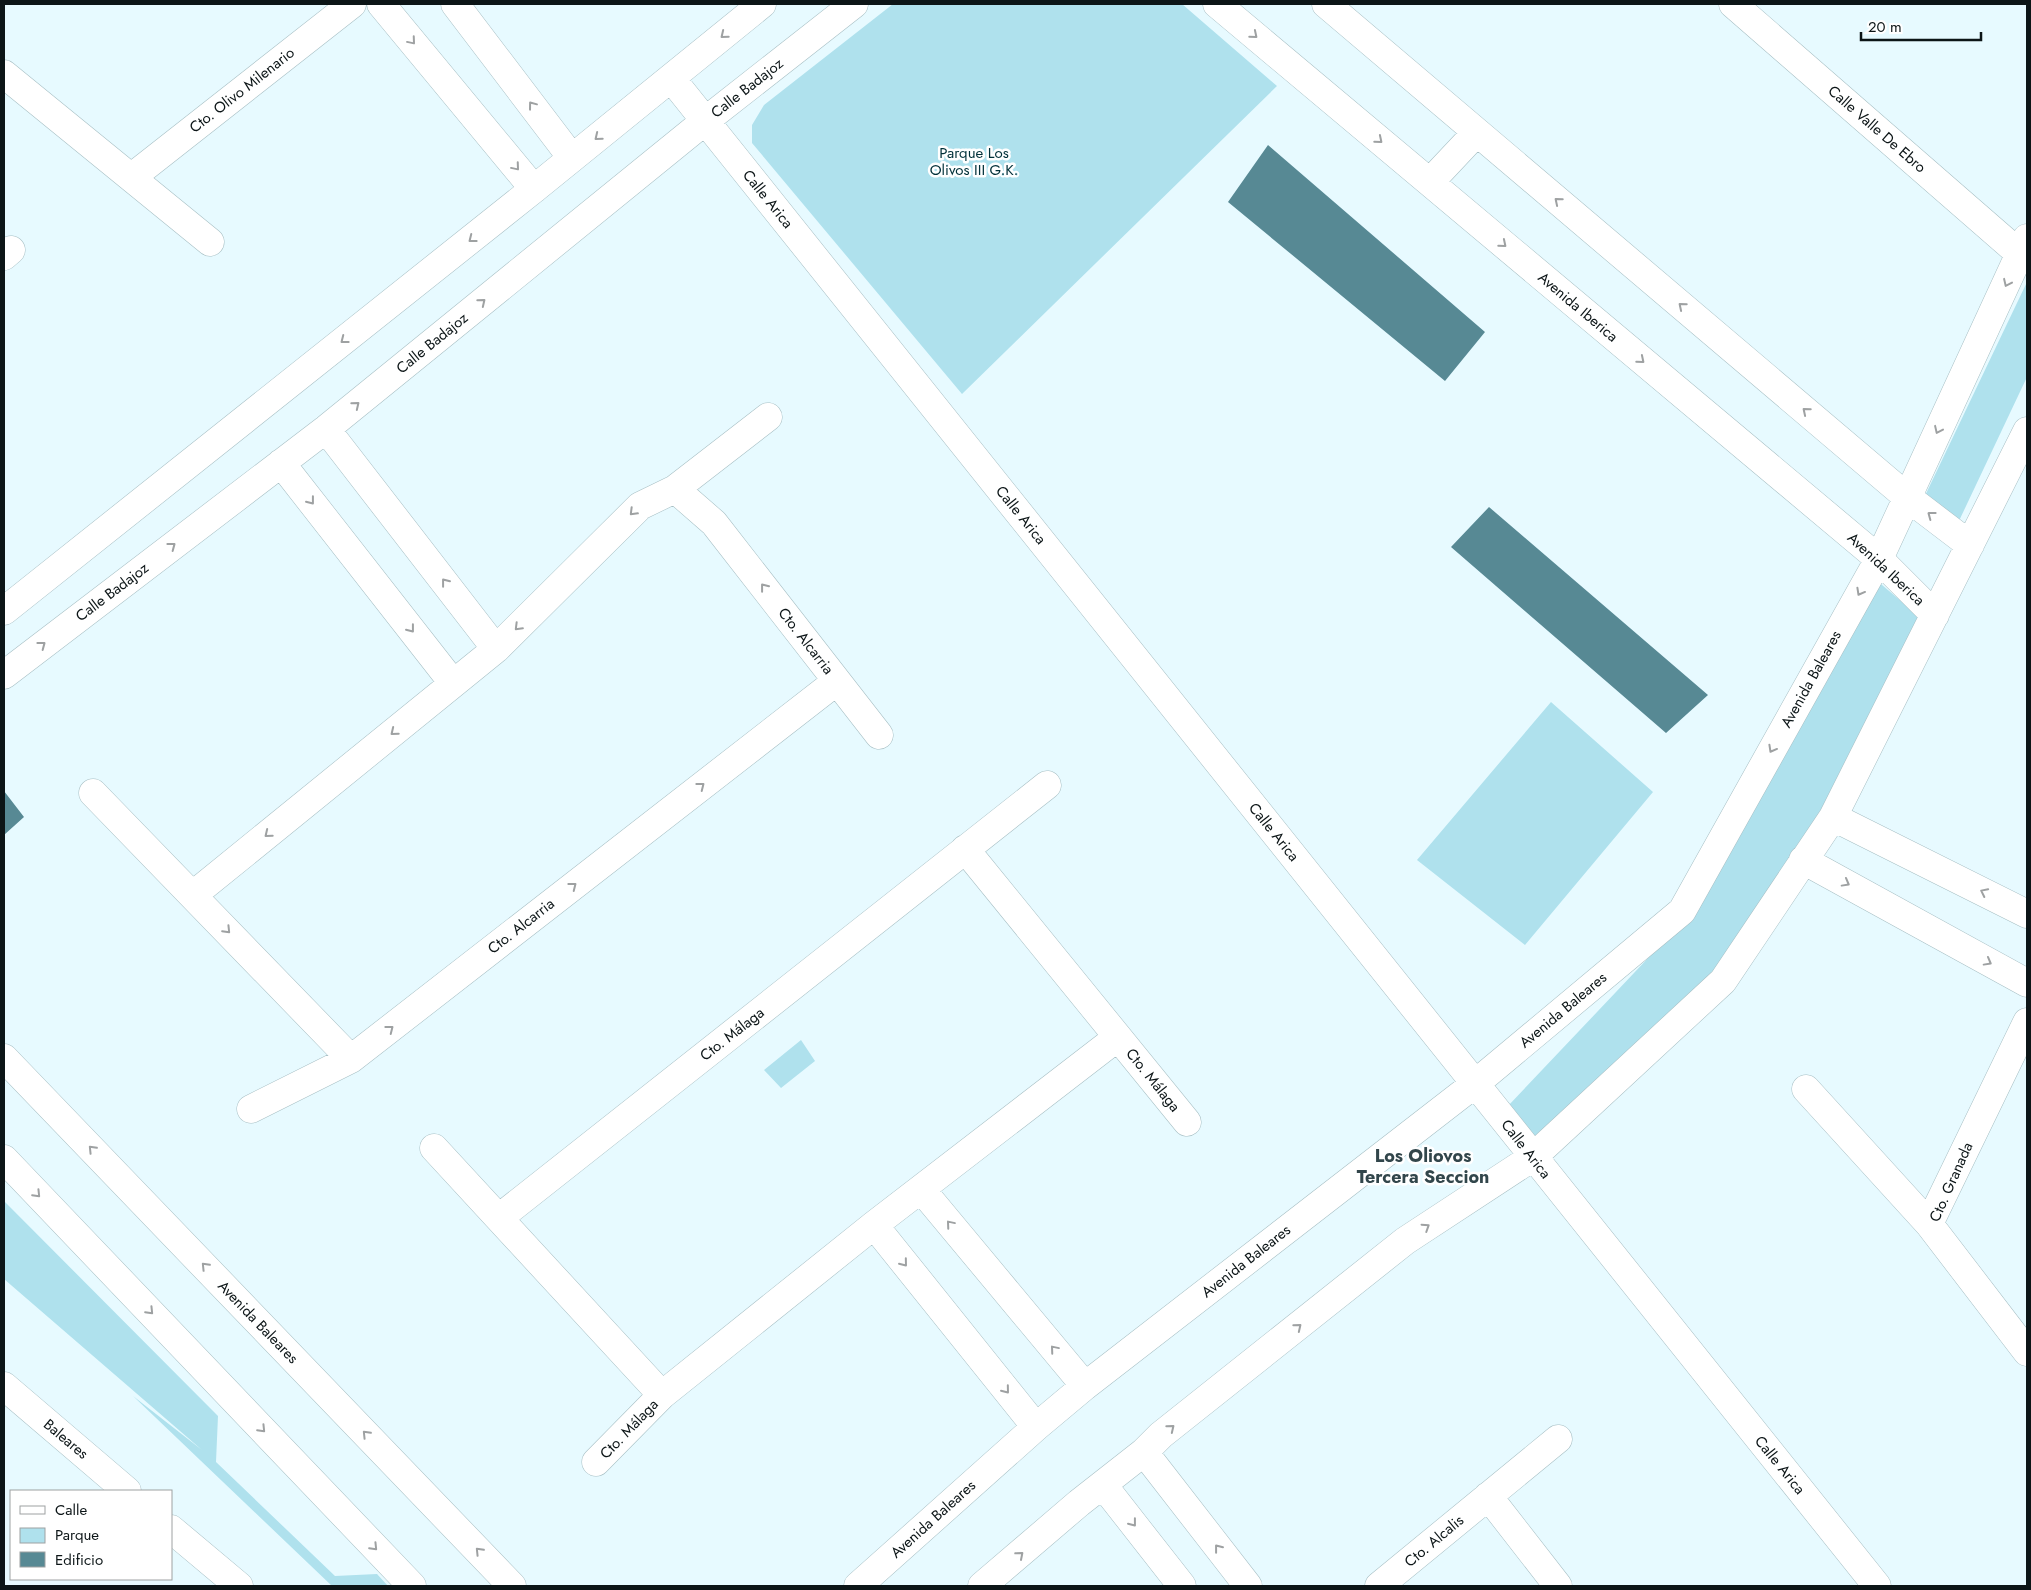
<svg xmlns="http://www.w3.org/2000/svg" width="2031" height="1590" font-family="Jost,sans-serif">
<rect width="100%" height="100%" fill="#e7faff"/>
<path fill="#afe1ed" d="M893 4H1182L1277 86 962 394 752 143V125L764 105Z
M2027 282V377L1958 523 1922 502Z
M1875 579 1922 619 1849 764 1720 973 1543 1157 1508 1106 1687 917Z
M1551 702 1653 792 1525 945 1417 860Z
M801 1040 815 1061 781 1088 764 1070Z
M4 1201 218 1416 216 1462 335 1576 377 1574 388 1586H332L133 1396 202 1450 4 1279Z"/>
<path fill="#578994" d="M1268 145 1485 332 1445 381 1228 202Z
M1489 507 1708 695 1666 733 1451 547Z
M4 791 24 817 4 835Z"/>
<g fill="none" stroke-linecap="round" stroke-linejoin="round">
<g stroke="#a7bfc4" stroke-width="29">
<path id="minor" d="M381 4 534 189
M455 4 572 158
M1217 4 1879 559 1935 615
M1326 4 1907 497 1970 545
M1733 4 2020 254
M4 74 210 242
M671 78 1877 1586
M132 177 352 4
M1430 182 1477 132
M4 256 11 250
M326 429 496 649
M281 463 453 683
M675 489 714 523 879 735
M4 611 534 189 762 4
M4 675 326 429 705 121 854 4
M93 793 351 1059
M1833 817 2027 914
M965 849 1187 1122
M1803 860 2027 983
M193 895 496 649 640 506 675 489 768 417
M4 1058 512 1586
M1806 1089 1929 1224 2027 1352
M251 1109 351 1059 837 681
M434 1148 662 1395
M4 1159 412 1586
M921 1189 1085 1386
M499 1218 1047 785
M1929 1224 2027 1022
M874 1225 1036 1427
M4 1386 127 1491
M1144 1452 1248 1586
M596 1462 662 1395 874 1225 1118 1037
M1103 1485 1182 1586
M1488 1496 1558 1586
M171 1529 239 1586
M858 1586 1036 1427 1085 1386 1476 1083 1682 911 1879 559 2027 238
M982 1586 1079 1503 1144 1452 1161 1435 1405 1241 1533 1157 1723 981 1833 817 2027 431
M1379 1586 1558 1439"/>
</g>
<use href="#minor" stroke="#fff" stroke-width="28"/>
</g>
<defs><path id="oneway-chevron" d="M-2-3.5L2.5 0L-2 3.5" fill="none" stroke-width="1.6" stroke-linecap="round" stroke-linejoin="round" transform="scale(1.25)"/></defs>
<g stroke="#9ea1a2">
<use href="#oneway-chevron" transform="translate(724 35) rotate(141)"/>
<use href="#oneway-chevron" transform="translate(1254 35) rotate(40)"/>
<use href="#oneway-chevron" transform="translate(412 41) rotate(50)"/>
<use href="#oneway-chevron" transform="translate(532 105) rotate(-127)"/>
<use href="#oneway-chevron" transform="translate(598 137) rotate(141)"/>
<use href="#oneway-chevron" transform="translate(1379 140) rotate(40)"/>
<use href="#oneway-chevron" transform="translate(516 167) rotate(50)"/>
<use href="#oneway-chevron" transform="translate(1558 201) rotate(-140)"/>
<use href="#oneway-chevron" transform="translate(472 239) rotate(142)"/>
<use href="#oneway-chevron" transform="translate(1503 244) rotate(40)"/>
<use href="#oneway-chevron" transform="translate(2007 283) rotate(115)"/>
<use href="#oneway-chevron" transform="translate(482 302) rotate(-39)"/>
<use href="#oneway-chevron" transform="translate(1682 306) rotate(-140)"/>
<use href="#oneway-chevron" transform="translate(344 340) rotate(142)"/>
<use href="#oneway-chevron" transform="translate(1641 360) rotate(40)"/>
<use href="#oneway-chevron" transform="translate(356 405) rotate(-39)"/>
<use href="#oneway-chevron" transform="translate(1806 411) rotate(-140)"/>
<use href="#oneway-chevron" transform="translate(1938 430) rotate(115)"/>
<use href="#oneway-chevron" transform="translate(311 501) rotate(52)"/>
<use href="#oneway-chevron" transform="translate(633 512) rotate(135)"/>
<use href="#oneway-chevron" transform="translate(1931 515) rotate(-143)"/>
<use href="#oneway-chevron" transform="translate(172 546) rotate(-37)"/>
<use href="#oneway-chevron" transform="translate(445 582) rotate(-128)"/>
<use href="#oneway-chevron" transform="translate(764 587) rotate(-128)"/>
<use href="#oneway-chevron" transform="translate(1860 592) rotate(119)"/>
<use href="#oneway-chevron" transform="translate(518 627) rotate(135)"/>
<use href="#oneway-chevron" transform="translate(411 629) rotate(52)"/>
<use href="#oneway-chevron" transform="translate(42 645) rotate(-37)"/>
<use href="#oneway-chevron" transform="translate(394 732) rotate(141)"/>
<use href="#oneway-chevron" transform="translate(1772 749) rotate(119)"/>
<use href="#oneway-chevron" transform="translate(701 786) rotate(-38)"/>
<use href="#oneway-chevron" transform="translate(268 834) rotate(141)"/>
<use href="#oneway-chevron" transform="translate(1846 883) rotate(29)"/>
<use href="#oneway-chevron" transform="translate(573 886) rotate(-38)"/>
<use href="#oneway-chevron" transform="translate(1984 892) rotate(-154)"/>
<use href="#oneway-chevron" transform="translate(227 930) rotate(46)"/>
<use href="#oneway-chevron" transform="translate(1988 962) rotate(29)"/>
<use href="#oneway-chevron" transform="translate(390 1029) rotate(-38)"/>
<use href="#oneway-chevron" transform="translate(92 1149) rotate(-134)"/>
<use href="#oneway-chevron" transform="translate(37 1194) rotate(46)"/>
<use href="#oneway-chevron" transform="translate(950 1224) rotate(-130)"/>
<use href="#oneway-chevron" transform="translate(1426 1227) rotate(-33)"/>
<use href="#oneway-chevron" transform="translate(904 1263) rotate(51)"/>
<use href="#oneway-chevron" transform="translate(205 1266) rotate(-134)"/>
<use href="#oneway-chevron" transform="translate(150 1311) rotate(46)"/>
<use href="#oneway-chevron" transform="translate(1298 1327) rotate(-39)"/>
<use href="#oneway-chevron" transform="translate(1054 1349) rotate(-130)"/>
<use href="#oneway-chevron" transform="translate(1006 1390) rotate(51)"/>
<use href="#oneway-chevron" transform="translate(1171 1428) rotate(-39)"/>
<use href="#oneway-chevron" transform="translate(262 1429) rotate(46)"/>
<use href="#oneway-chevron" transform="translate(366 1434) rotate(-134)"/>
<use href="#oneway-chevron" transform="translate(1133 1523) rotate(52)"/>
<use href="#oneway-chevron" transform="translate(374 1547) rotate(46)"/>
<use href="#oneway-chevron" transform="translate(1218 1548) rotate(-128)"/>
<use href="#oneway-chevron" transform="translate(479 1551) rotate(-134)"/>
<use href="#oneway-chevron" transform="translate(1020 1555) rotate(-41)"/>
</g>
<g text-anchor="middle" stroke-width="5" stroke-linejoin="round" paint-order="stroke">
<g font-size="15" fill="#0c1517" stroke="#fff">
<text transform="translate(747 88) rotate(-38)" y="5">Calle Badajoz</text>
<text transform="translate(242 90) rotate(-38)" y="5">Cto. Olivo Milenario</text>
<text transform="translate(1877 129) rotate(41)" y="5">Calle Valle De Ebro</text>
<text transform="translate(768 199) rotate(51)" y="5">Calle Arica</text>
<text transform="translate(1578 307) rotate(40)" y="5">Avenida Iberica</text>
<text transform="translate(432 343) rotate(-39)" y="5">Calle Badajoz</text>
<text transform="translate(1021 515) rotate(51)" y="5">Calle Arica</text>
<text transform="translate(1886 569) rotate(43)" y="5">Avenida Iberica</text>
<text transform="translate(112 592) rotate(-37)" y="5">Calle Badajoz</text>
<text transform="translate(806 641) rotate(52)" y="5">Cto. Alcarria</text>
<text transform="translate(1811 679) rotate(-61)" y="5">Avenida Baleares</text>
<text transform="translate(1274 832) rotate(51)" y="5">Calle Arica</text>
<text transform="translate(521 926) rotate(-38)" y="5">Cto. Alcarria</text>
<text transform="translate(1563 1010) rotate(-40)" y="5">Avenida Baleares</text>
<text transform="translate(732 1034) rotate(-38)" y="5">Cto. Málaga</text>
<text transform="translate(1153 1080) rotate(51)" y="5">Cto. Málaga</text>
<text transform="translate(1526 1149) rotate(52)" y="5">Calle Arica</text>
<text transform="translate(1951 1182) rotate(-66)" y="5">Cto. Granada</text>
<text transform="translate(1246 1261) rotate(-38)" y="5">Avenida Baleares</text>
<text transform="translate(258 1322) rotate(46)" y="5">Avenida Baleares</text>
<text transform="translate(629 1429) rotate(-46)" y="5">Cto. Málaga</text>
<text transform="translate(66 1439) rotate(40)" y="5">Baleares</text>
<text transform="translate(1780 1465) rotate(51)" y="5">Calle Arica</text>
<text transform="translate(933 1519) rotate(-42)" y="5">Avenida Baleares</text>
<text transform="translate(1434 1541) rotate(-40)" y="5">Cto. Alcalis</text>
</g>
<g font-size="15" fill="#003039" stroke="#fff">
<text x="974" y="158">Parque Los<tspan x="974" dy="17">Olivos III G.K.</tspan></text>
</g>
<g font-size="18" font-weight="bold" fill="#32464b" stroke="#fff">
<text x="1423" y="1162">Los Oliovos<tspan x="1423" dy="21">Tercera Seccion</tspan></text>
</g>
</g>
<rect width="2031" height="1590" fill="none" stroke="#0c1517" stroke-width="10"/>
<rect x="10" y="1490" width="162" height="90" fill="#ffffff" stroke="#9ea1a2"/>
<rect x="20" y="1506" width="25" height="8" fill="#ffffff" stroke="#9ea1a2"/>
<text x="55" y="1515" font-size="15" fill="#0c1517">Calle</text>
<rect x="20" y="1528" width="25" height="15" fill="#afe1ed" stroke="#9ea1a2"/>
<text x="55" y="1540" font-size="15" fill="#0c1517">Parque</text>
<rect x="20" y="1552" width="25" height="15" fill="#578994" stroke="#9ea1a2"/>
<text x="55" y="1565" font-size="15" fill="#0c1517">Edificio</text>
<path d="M1861 32v8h120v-8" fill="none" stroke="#0c1517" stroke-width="2.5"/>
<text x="1868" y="32" font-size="15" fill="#0c1517" stroke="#ffffff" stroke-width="4" paint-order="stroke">20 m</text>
</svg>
